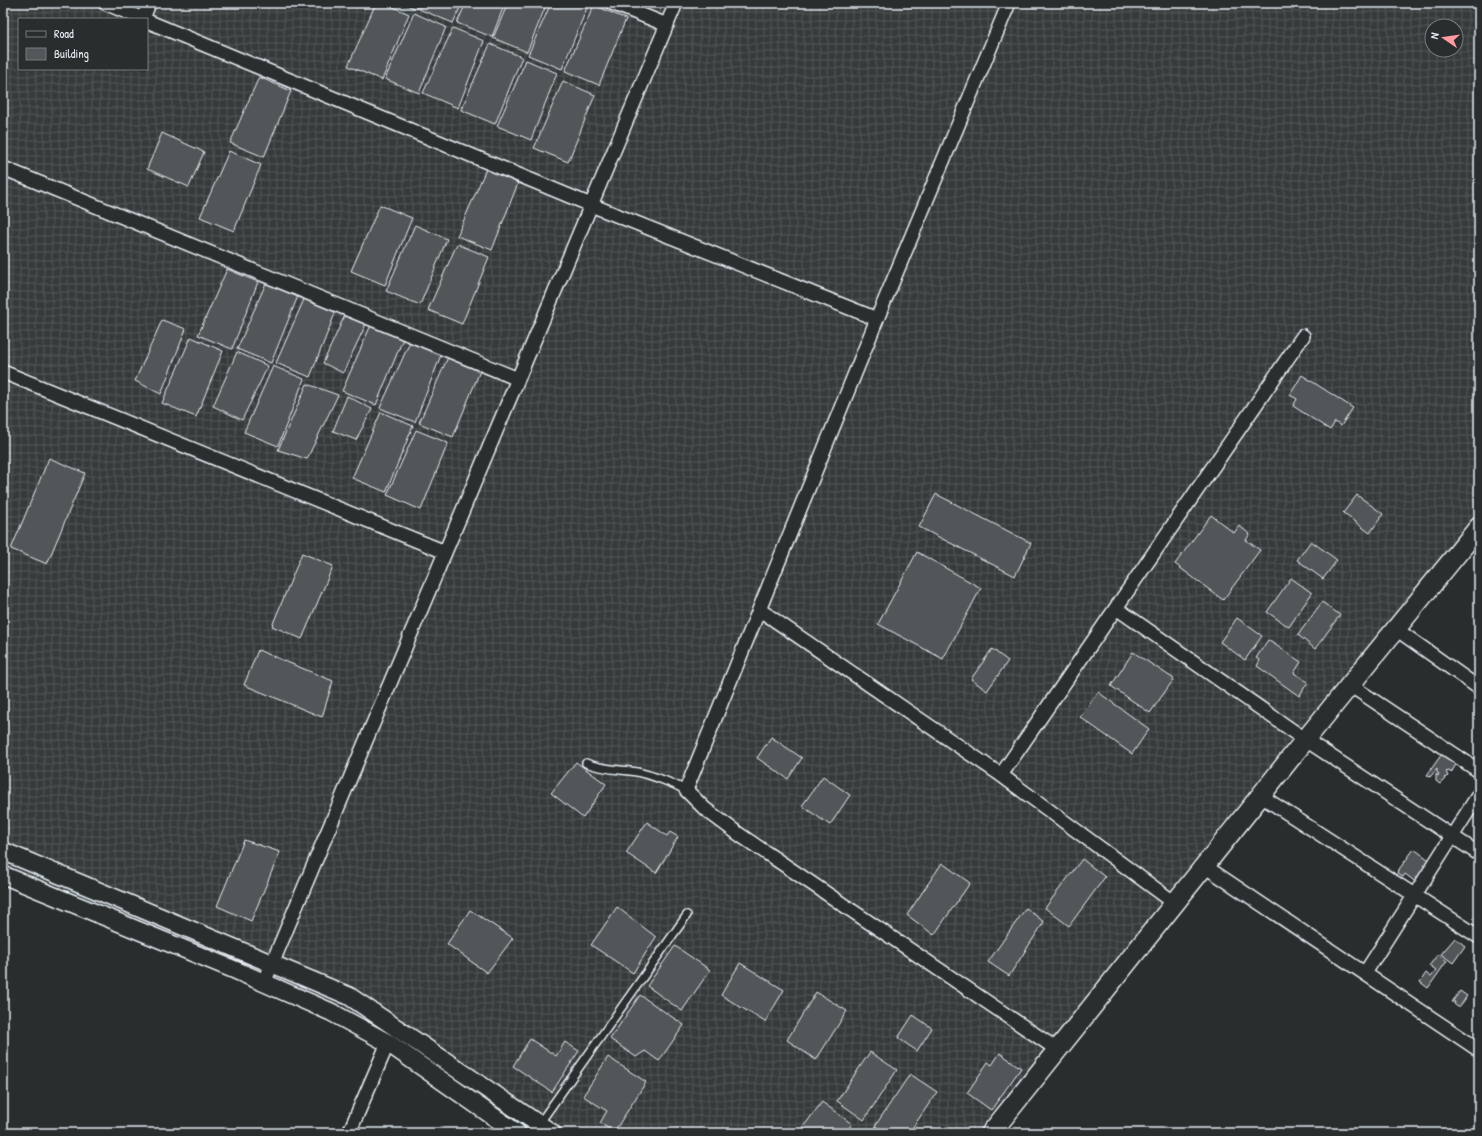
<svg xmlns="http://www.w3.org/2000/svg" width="1482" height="1136" font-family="'Patrick Hand',sans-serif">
<defs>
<pattern id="industrial-grid" width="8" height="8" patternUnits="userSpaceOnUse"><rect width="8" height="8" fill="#363a3b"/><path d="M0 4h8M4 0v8" fill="none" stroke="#535758"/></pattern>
</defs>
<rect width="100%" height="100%" fill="#2a2d2e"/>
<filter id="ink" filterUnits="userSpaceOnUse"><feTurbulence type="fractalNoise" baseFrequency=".025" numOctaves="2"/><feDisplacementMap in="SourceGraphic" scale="8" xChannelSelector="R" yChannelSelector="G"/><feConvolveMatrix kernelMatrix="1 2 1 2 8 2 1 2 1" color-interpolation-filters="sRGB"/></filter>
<g filter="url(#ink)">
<path fill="url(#industrial-grid)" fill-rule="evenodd" d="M3 3H1479V527L991 1133H524L375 1037 3 869ZM19 19H147V69H19ZM1432 26H1456V50H1432Z"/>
<path fill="#535759" stroke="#e8f1f8" d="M376 3H384L409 14 382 80 348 66Z
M401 3H419L417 9Z
M422 3H462L453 23 419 9Z
M466 3H505L492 37 457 23Z
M508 3H547L527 52 493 38Z
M551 3H589L562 69 528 55Z
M594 5 626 19 599 85 565 71Z
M414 13 446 27 419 93 385 79Z
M453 28 484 41 458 108 423 93Z
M490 44 522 57 495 124 461 110Z
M526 60 557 73 531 140 497 126Z
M259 77 291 91 264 157 230 143Z
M563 81 595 95 568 162 534 148Z
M162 133 204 152 189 187 147 169Z
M229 151 261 165 234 231 200 217Z
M486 169 518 183 492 250 457 236Z
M380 205 412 218 385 285 351 271Z
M415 225 447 239 420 305 386 291Z
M457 244 489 257 462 324 428 310Z
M227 269 258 282 232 349 198 335Z
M266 283 298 296 271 363 237 349Z
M305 297 336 311 310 377 276 363Z
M345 315 366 324 343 373 323 363Z
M162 320 186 329 161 394 135 381Z
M371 325 403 339 376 405 342 391Z
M191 337 223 351 196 417 162 403Z
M410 342 441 355 415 422 380 408Z
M237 352 268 366 242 420 213 406Z
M448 357 480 371 453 437 419 423Z
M273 366 304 379 278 446 244 432Z
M1302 375 1353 408 1341 426 1335 422 1330 430 1293 406 1297 399 1290 395Z
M307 384 338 395 307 459 278 450Z
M347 396 372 409 356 440 333 431Z
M381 412 413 426 386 492 352 478Z
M416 430 448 443 421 510 387 495Z
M49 458 85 473 47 564 11 549Z
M936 494 1031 543 1015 576 919 527Z
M1357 495 1383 514 1370 533 1343 513Z
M1211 515 1234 533 1239 526 1250 534 1246 540 1260 550 1223 600 1175 564Z
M1311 541 1337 560 1323 579 1297 560Z
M917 552 981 588 943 659 878 624Z
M302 553 333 566 302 639 272 626Z
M1291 578 1312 593 1289 627 1267 612Z
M1322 602 1340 615 1315 649 1298 635Z
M1237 618 1262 636 1245 660 1220 642Z
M1268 640 1301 662 1294 673 1308 682 1299 696 1257 666 1260 660 1256 658Z
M992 649 1008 661 987 691 971 679Z
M258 650 333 681 322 717 244 685Z
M1133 652 1174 679 1150 713 1111 686Z
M1098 692 1149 729 1132 754 1080 717Z
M771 737 802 758 788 779 757 758Z
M1444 751 1458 761 1451 773 1449 771 1446 772 1448 776 1444 778 1445 779 1440 784 1436 781V774L1438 776 1439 774 1437 773V769L1430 777 1427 775Z
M576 762 606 784 583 818 551 793Z
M823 776 850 795 830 825 802 806Z
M647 822 667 836 670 832 678 837 656 873 626 853Z
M244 840 280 852 251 921 217 906Z
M1414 849 1432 862 1417 883 1405 874 1403 877 1397 872Z
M1082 859 1105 877 1069 926 1045 908Z
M942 863 970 883 934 935 907 915Z
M617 907 656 937 633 973 591 945Z
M1026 908 1044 922 1009 976 988 962Z
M470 910 513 938 487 973 447 944Z
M1455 938 1465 946 1453 963 1441 954Z
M675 946 710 970 682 1011 647 986Z
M1438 954 1447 961 1428 988 1420 982 1426 973 1431 977 1436 971 1429 966Z
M740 963 784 990 765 1022 721 995Z
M1460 991 1467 996 1459 1008 1454 1004 1455 1002H1452Z
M816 992 847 1011 816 1060 787 1040Z
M640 995 684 1025 659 1061 645 1051 636 1057 610 1039Z
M913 1015 932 1028 917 1051 898 1038Z
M530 1039 556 1056 565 1042 579 1051 552 1092 513 1066Z
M870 1052 897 1070 864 1120 837 1101Z
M1000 1053 1021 1068 991 1110 967 1093 988 1062 992 1065Z
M608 1057 646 1082 614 1132 600 1123 607 1111 583 1096Z
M910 1074 937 1092 909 1133H886L875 1126Z
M822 1102 852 1124 845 1133H811L803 1127Z"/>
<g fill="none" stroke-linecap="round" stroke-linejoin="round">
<g stroke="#e8f1f8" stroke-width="10">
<path id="service" d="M586 763C603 770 619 769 637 772 655 776 670 782 686 790
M539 1124 687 915"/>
</g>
<g stroke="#e8f1f8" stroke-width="16">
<path id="minor" d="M105 3 143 19
M612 3 667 25
M1009 3 877 319 686 790 705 809 740 835 1058 1050
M143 19 149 3
M147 21 591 205 877 319
M3 168 518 379
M3 372 445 552
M1116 608 1306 740 1479 854
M760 610 1001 775
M1396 629 1479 688
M1350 685 1479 771
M1261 796 1479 937
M1206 867 1479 1050
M1176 904 1001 775 1303 336
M1365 973 1479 794
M264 983 676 3
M349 1133 388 1043"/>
</g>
<g stroke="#e8f1f8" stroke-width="20">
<path id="tertiary" d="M3 851 349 996 552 1133
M3 875 235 970 331 1012 388 1043 517 1133"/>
</g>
<g stroke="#e8f1f8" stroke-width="22">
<path id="secondary" d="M991 1133 1297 750 1479 527"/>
</g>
<use href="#service" stroke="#2a2d2e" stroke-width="7"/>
<use href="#minor" stroke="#2a2d2e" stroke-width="13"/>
<use href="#tertiary" stroke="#2a2d2e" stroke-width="17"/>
<use href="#secondary" stroke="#2a2d2e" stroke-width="19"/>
</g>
</g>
<rect width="1482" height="1136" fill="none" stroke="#2a2d2e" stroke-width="16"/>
<rect x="8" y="8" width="1466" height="1120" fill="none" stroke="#e8f1f8" stroke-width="1.5" filter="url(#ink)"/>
<rect x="18" y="18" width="130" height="52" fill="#2a2d2e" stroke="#767b7f"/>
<rect x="26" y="31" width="20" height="6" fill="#2a2d2e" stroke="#767b7f"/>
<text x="54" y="38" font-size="12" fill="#e8f1f8">Road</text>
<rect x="26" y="48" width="20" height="12" fill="#535759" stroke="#767b7f"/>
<text x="54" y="58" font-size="12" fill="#e8f1f8">Building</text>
<g transform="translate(1444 38) rotate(283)"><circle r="19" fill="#2a2d2e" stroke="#767b7f"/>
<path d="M0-3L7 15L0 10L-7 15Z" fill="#ff9aa2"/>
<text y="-6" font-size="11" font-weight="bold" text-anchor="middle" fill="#e8f1f8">N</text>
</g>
</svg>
